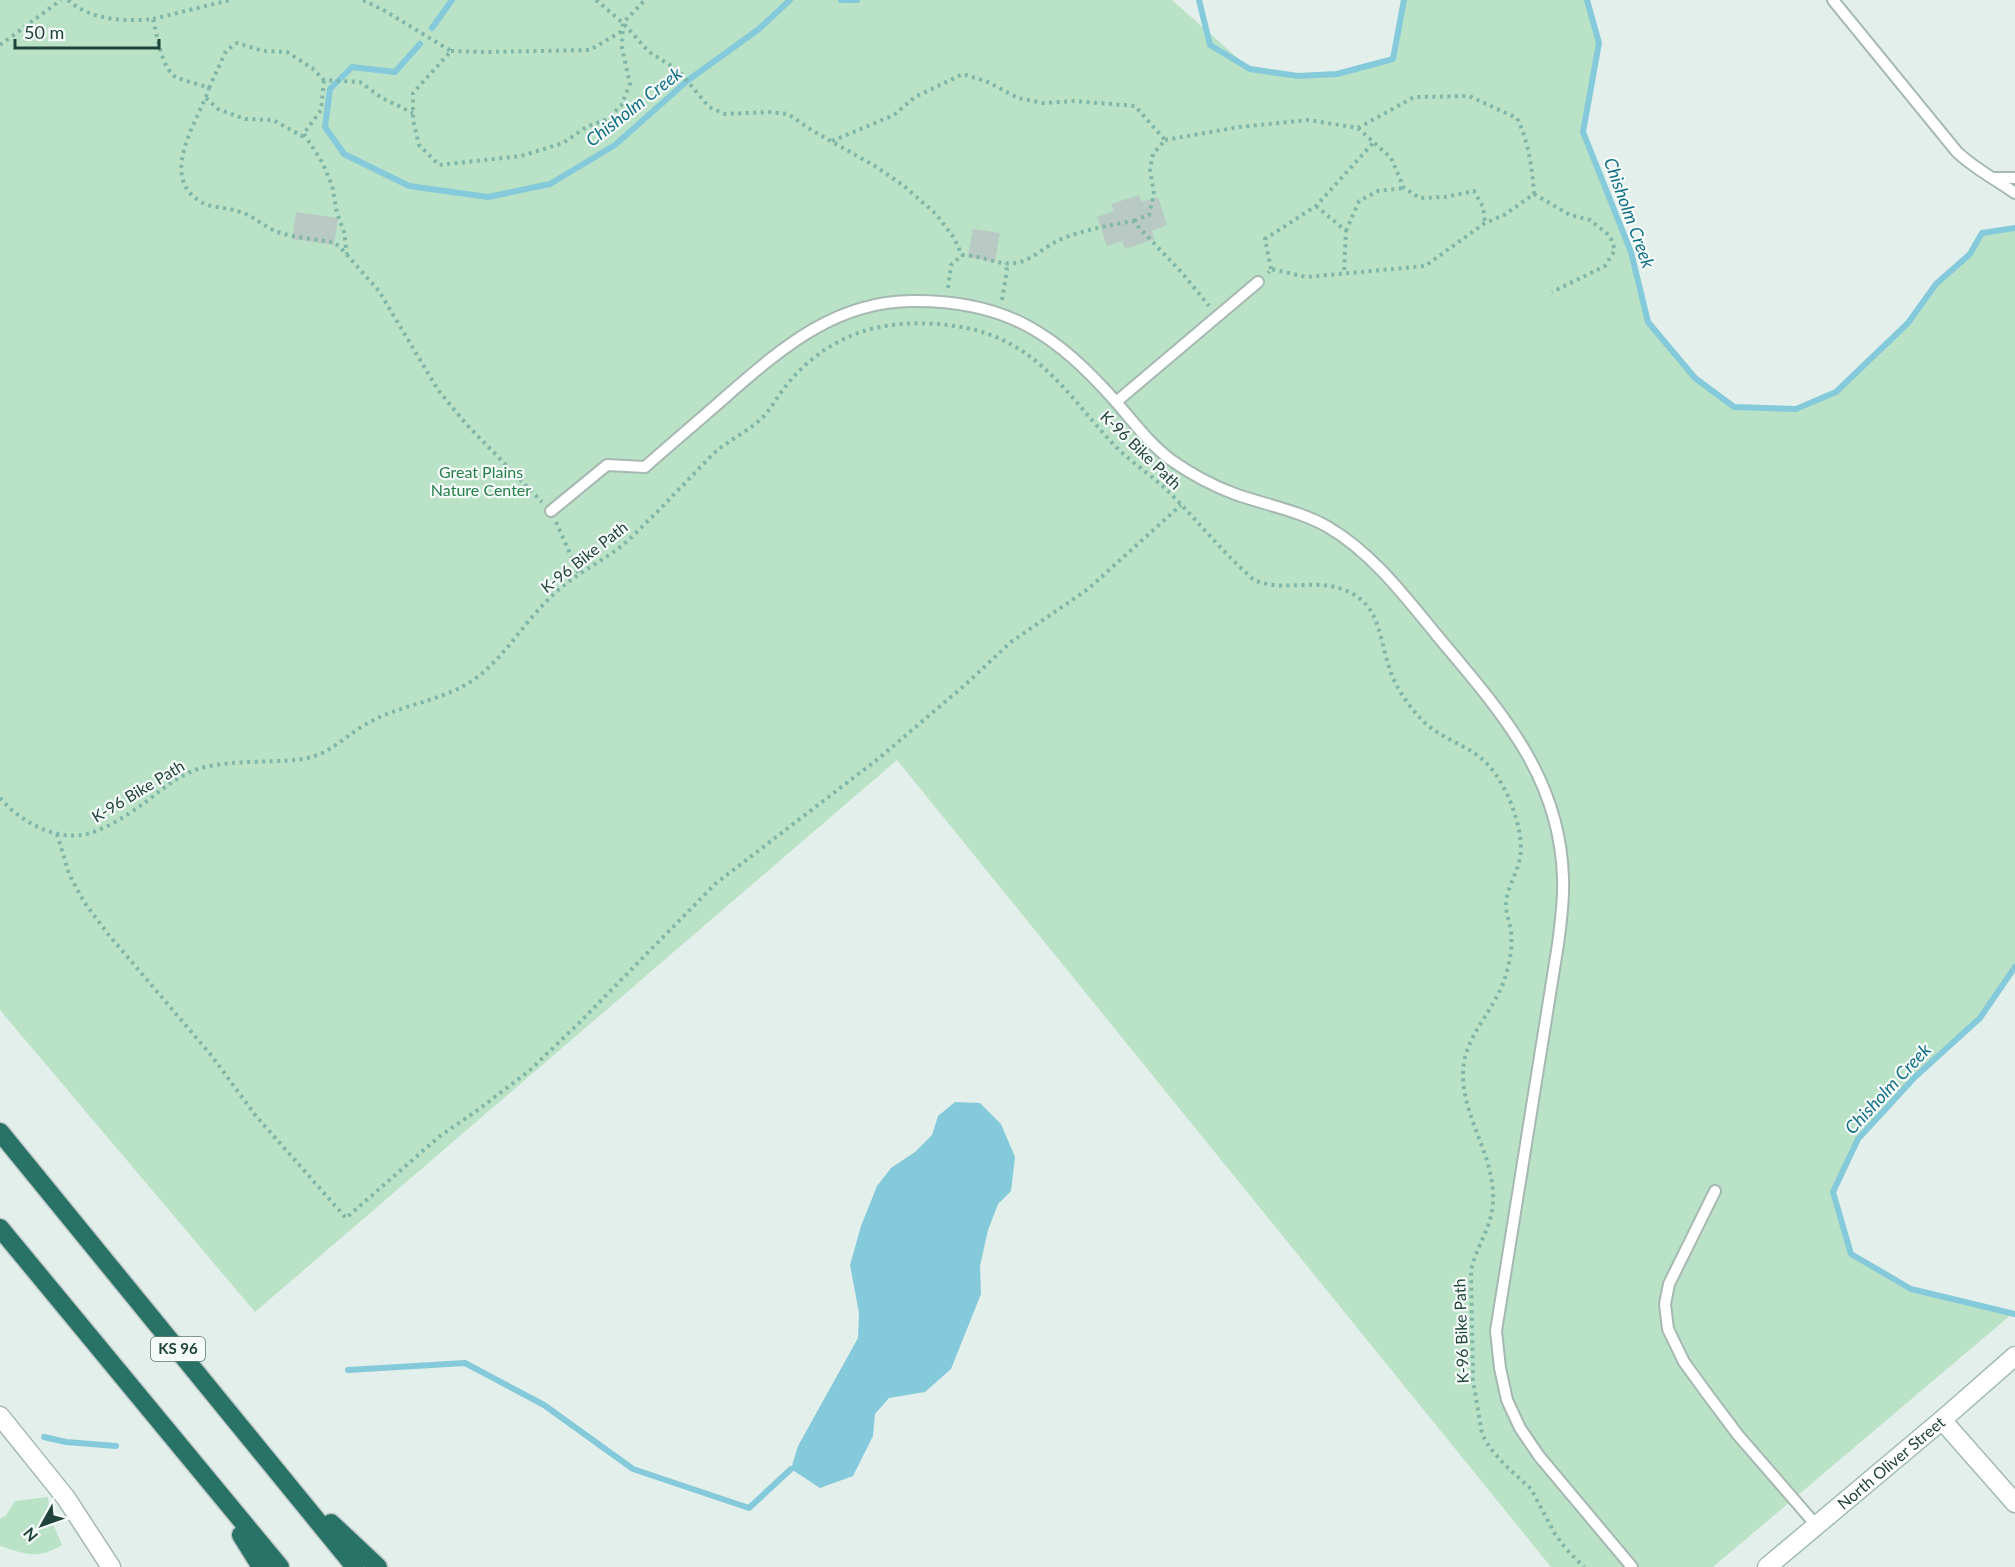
<svg xmlns="http://www.w3.org/2000/svg" width="2015" height="1567" font-family="Lato,sans-serif">
<rect width="100%" height="100%" fill="#e3efea"/>
<path fill="#bae2c6" d="M0 0H1172L1250 69 1298 76 1337 74 1393 59 1404 0H1587L1599 43 1583 132 1631 252 1648 322 1695 378 1734 407 1796 409 1836 392 1908 323 1936 284 1970 254 1982 233 2015 228V967L1980 1018 1915 1077 1858 1139 1833 1192 1852 1254 1911 1289 2013 1313 1713 1567H1551L897 760 255 1312 0 1010Z
M48 1497 50 1517 62 1545C38 1560 25 1554 0 1546V1519L6 1515 15 1501Z"/>
<path fill="#85cada" d="M955 1102 980 1103 1001 1124 1015 1157 1011 1191 998 1204 988 1230 980 1266 981 1294 951 1369 925 1392 889 1398 875 1414 873 1436 853 1476 820 1488 791 1469 798 1446 858 1338 859 1313 850 1265 861 1226 877 1186 891 1168 915 1152 932 1135 938 1116Z"/>
<g fill="none" stroke-linecap="round" stroke-linejoin="round">
<path stroke="#85cada" stroke-width="6" d="M841 0H857
M1199 0 1210 45 1250 69 1298 76 1337 74 1393 59 1404 0
M1587 0 1599 43 1583 132 1631 252 1648 322 1695 378 1734 407 1796 409 1836 392 1908 323 1936 284 1970 254 1982 233 2015 228
M432 28 452 0
M420 44 395 72 352 67 330 89 325 127 344 154 409 186 488 197 550 184 615 145 687 81 759 29 790 0
M2015 967 1980 1018 1915 1077 1858 1139 1833 1192 1851 1254 1911 1289 2015 1314
M348 1370 465 1363 544 1405 633 1469 749 1508 791 1469
M44 1437 66 1442 116 1446"/>
</g>
<path fill="#b8cac3" d="M1139 195 1142 202 1158 197 1167 225 1152 231 1155 239 1125 249 1122 241 1107 246 1097 217 1114 211 1111 204Z
M296 212 338 218 334 245 292 239Z
M973 229 1000 233 995 262 968 257Z"/>
<g fill="none" stroke-linecap="round" stroke-linejoin="round">
<g stroke="#a5b8b2" stroke-width="14">
<path id="lane" d="M1833 0 1957 152C1975 169 1995 179 2015 193
M1995 178H2015
M1116 402 1258 282
M551 511 607 465 645 467C673 442 702 418 730 393 784 346 837 301 913 301 1007 300 1057 335 1117 403 1134 423 1150 444 1171 460 1191 474 1213 486 1235 494 1266 505 1300 511 1328 527 1372 553 1403 594 1435 633 1498 709 1560 774 1563 878 1564 900 1561 922 1558 944L1496 1331 1500 1368 1507 1400 1520 1428 1539 1456 1632 1567
M1715 1191 1669 1284 1665 1304 1668 1329 1684 1362 1708 1395 1738 1435 1816 1525"/>
</g>
<g stroke="#a5b8b2" stroke-width="21">
<path id="street" d="M0 1416 66 1498 111 1567
M1942 1420 2015 1503"/>
</g>
<g stroke="#a0bcb3" stroke-width="21">
<g id="secondary">
<path id="s1" d="M1767 1567 1942 1420 2015 1356"/>
</g>
</g>
<g stroke="#c1cac8" stroke-width="21">
<path id="highway" d="M0 1132 355 1567
M0 1228 280 1567
M331 1523 378 1567
M241 1535 261 1567"/>
</g>
<path stroke="#80b6a7" stroke-width="4" stroke-dasharray="3 4.5" stroke-linecap="butt" d="M68 0C90 20 125 22 153 19 157 35 162 72 178 78 188 82 199 84 209 88 199 120 157 176 201 202 211 208 226 207 237 211 253 215 264 227 278 232 295 238 315 239 332 242L339 246 379 291 438 390 467 425 542 502
M363 0 385 11 451 51 413 93V120L419 145 439 165 521 156 563 143 588 126 605 120 621 106 630 84 622 48 623 23 645 0
M596 0 623 23 649 52 678 70 709 107 725 114 769 112 788 114 813 131 875 166 904 186 936 214 954 238 962 255C980 255 1000 266 1016 263 1030 261 1045 247 1057 241 1081 230 1107 226 1133 221L1183 274 1209 306
M153 19 230 0
M0 45 61 0
M451 51 486 52 590 50 622 31
M209 88 226 51 237 43 263 51 287 52 312 68 324 80 360 82 382 98 413 113
M206 98 218 109 245 119 273 120 302 136 321 110 324 80
M1358 128 1391 158 1404 188 1420 198 1445 197 1474 191 1483 207 1485 222
M304 134 322 162 332 185 337 213 344 232 347 254
M1165 140 1239 127 1308 120 1358 128 1414 97 1469 96 1517 118C1529 143 1532 167 1534 194L1504 215 1485 223 1425 266 1306 277 1271 269 1268 273
M832 141 894 115 915 97 963 74 988 82 1018 98 1043 103 1074 101 1135 106 1165 140 1153 154 1150 169 1154 194 1149 215 1133 221
M1534 194 1570 215 1590 220 1610 236 1615 250 1605 266 1552 292
M1316 206 1346 231 1344 273
M1346 231 1359 201 1378 191 1404 188
M1271 269 1265 239 1316 206 1374 142
M948 288 951 265 962 255
M1002 300 1007 270 1005 263
M556 522 579 574
M0 798C19 820 51 839 81 835 102 832 126 816 143 804 158 793 171 781 188 773 219 758 268 764 303 759 328 755 342 739 363 726 396 705 437 703 470 682 503 661 522 624 550 598 570 577 596 565 619 548 633 537 645 523 658 511 676 492 694 474 712 455 727 441 747 432 762 418 771 409 777 397 785 387 799 369 817 353 838 342 876 321 924 320 966 328 1038 342 1069 397 1115 446 1131 462 1151 475 1168 491 1197 520 1223 553 1254 580 1283 593 1317 577 1347 591 1380 605 1379 637 1389 667 1395 687 1408 705 1422 720 1441 740 1471 745 1489 766 1507 785 1525 831 1520 858 1517 874 1506 889 1506 905 1506 914 1510 923 1511 932 1513 948 1509 966 1504 981 1494 1009 1469 1033 1464 1062 1457 1109 1491 1147 1493 1193 1495 1224 1478 1241 1471 1270L1473 1380 1482 1434 1490 1448 1504 1464 1531 1489 1555 1534 1566 1549 1584 1567
M57 834 69 874 84 902 108 934 211 1055 256 1116 346 1218 440 1136 475 1112 529 1071 579 1023 715 884 878 759 966 684 1011 642 1088 589 1181 505"/>
<use href="#lane" stroke="#fff" stroke-width="10"/>
<use href="#street" stroke="#fff" stroke-width="18"/>
<use href="#secondary" stroke="#fff" stroke-width="18"/>
<use href="#highway" stroke="#287366" stroke-width="18"/>
</g>
<g text-anchor="middle" stroke-width="4.5" stroke-linejoin="round" paint-order="stroke">
<rect fill="#f5fbf8" stroke="#607a74" stroke-width="1.5" x="151" y="1337" width="54" height="24" rx="4.5"/>
<g font-size="15" font-weight="bold" fill="#20433b">
<text x="178" y="1354">KS 96</text>
</g>
<g font-size="16" fill="#20433b" stroke="#f5fbf8">
<text transform="translate(1141 450) rotate(44)" y="6">K-96 Bike Path</text>
<text transform="translate(584 557) rotate(-38)" y="6">K-96 Bike Path</text>
<text transform="translate(138 791) rotate(-31)" y="6">K-96 Bike Path</text>
<text transform="translate(1461 1331) rotate(-92)" y="6">K-96 Bike Path</text>
<text dy="6" stroke="none"><textPath href="#s1" startOffset="162">North Oliver Street</textPath></text>
</g>
<g font-size="16" fill="#257f4b" stroke="#f5fbf8">
<text x="481" y="478">Great Plains<tspan x="481" dy="18">Nature Center</tspan></text>
</g>
<g font-size="18" font-style="italic" fill="#127087" stroke="#f5fbf8">
<text transform="translate(634 107) rotate(-38)" y="6">Chisholm Creek</text>
<text transform="translate(1629 213) rotate(70)" y="6">Chisholm Creek</text>
<text transform="translate(1888 1089) rotate(-47)" y="6">Chisholm Creek</text>
</g>
</g>
<g transform="translate(42 1525) rotate(230)" stroke="#f5fbf8" stroke-width="4.5" paint-order="stroke">
<path d="M0-4.5L10 22L0 15L-10 22Z" fill="#20433b"/>
<text y="-9" font-size="16" font-weight="bold" text-anchor="middle" fill="#20433b">N</text>
</g>
<path d="M15 39v9h144v-9" fill="none" stroke="#20433b" stroke-width="3"/>
<text x="24" y="39" font-size="18" fill="#20433b" stroke="#f5fbf8" stroke-width="4.5" paint-order="stroke">50 m</text>
</svg>
